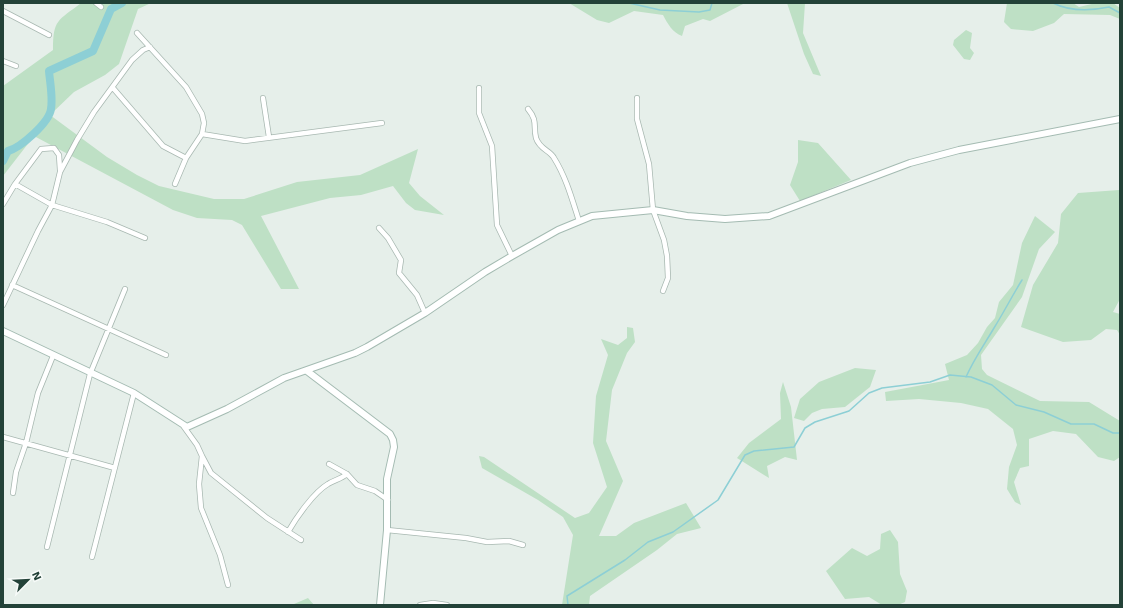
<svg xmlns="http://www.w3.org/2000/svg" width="1123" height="608" font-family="'Work Sans',sans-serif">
<rect width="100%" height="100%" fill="#e6efea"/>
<path fill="#bee0c5" d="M81 3H151L138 9 119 64 105 75 74 92 50 115 107 157 137 175 159 186 214 199H244L297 182 360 175 418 149 409 183 420 196 444 215 415 210 406 203 393 186 361 195 330 198 261 216 299 289H281L242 225 232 220 197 218 173 210 34 136 3 176V86L53 50C53 19 58 21 81 3Z
M569 3H745L710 21 703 19 685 26 682 36C673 33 667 23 663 15L634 11 609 23 597 20Z
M787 3H805L803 33 821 76 813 74 804 54Z
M1007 3H1073L1079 7 1096 3H1113L1120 8V19L1110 15 1064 14 1054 23 1033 31 1011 29 1004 22Z
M966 30 972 33 970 48 974 53 970 60 964 59 953 45 954 40Z
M798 140 818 143 851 180 800 201 790 185 798 162Z
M1119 190 1120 299 1113 312 1120 314V335L1117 330 1106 329 1091 340 1063 342 1021 327 1033 285 1058 243 1061 214 1078 193Z
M1035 216 1055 232 1039 249 1022 297 981 355 982 369 987 375 1040 401 1089 402 1120 421V457L1114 461 1098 457 1076 434 1053 431 1029 439V466L1020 468 1014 482 1021 505 1015 502 1007 489 1009 467 1017 445 1013 429 988 409 961 403 919 399 886 401 885 392 949 380 945 364 967 355 978 343 987 327 995 318 999 302 1013 285 1022 243Z
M627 327 633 328 635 342 627 353 612 390 606 441 623 481 599 536H616L634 523 686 503 701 528 677 534 657 550 590 596 589 605H562L573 535 563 517 538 500 482 468 479 456 484 457 575 518 589 513 607 487 593 443 596 396 608 355 601 339 618 345 627 338Z
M855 368 876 370 870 387 845 407 822 409 812 413 804 421 794 418 800 399 819 382Z
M783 382 791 407 797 460 785 457 767 466 769 478 737 458 749 443 781 419 780 393Z
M890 530 898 542 900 574 907 591 905 602 898 605H882L869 597 845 599 826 571 852 548 867 556 880 549 881 534Z
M308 598 314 605H292L294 604Z"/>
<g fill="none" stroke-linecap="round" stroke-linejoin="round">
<path stroke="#8dcfd5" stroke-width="1.5" d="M593 3H603
M629 3 660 10 699 12 710 10 712 3
M1053 3C1071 12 1090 11 1109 7L1120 13
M966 377C974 359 984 345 994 328 1004 312 1012 296 1022 280
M568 605 567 596 625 560 648 542 673 532 718 500 745 455 754 451 794 447 805 428 815 422 849 411 869 393 882 388 930 382 950 375 971 377 992 385 1016 405 1044 412 1071 424H1094L1113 433H1120"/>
<path stroke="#8dcfd5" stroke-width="8" d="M3 161 8 151C20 148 49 123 51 109 53 97 50 83 49 71L93 51 111 9 122 3"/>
<g stroke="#a8b8b1" stroke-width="6">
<path id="street" d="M96 3 101 7
M3 11 49 35
M137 33 186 87 202 114 204 123 202 134 186 158 175 184
M3 61 16 66
M113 88 163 146 186 158
M479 88V113L492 146 497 225 512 256
M263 98 269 137
M637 98V119L649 164 653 210 664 240 667 256 668 278 663 291
M528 109C538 121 533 125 536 138 540 150 550 150 554 158 566 177 572 199 579 221
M202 134 245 141 382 123
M15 184 52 205 107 222 145 238
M3 204 15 184 41 149 54 148 59 155 60 170
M379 228 388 238 401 260 399 273 417 295 425 313
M12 285 166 355
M3 305 38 231 52 205 60 172 77 140 94 112 132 60 143 50 150 47
M184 427 197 445 202 456 199 484 201 508 220 555 228 585
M3 437 115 468
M202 456 211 473 267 518 301 540
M329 464 347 474 357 485 375 491 388 500
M13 493 16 472 26 443 38 393 53 356
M387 530 466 538 487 542 509 541 523 545
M288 532C296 518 314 492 328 484 334 480 341 479 347 474
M47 547 90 374 125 289
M92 557 134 393
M420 605 433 603 447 605"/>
</g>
<g stroke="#a4bbb2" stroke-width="8">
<path id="secondary" d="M3 331 134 393 187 427 227 409 284 378 355 353 367 347 425 313 485 272 512 256 558 230 592 216 653 210 687 216 725 219 769 216 910 163 959 150 1120 119
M307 371 390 434 393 440 394 447 387 479V530L380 605"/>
</g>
<use href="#street" stroke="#fff" stroke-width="4.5"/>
<use href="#secondary" stroke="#fff" stroke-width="6"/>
</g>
<rect width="1123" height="608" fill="none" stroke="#234238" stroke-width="8"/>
<g transform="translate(28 580) rotate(66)" stroke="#f7fbf9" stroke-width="3" paint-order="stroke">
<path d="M0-3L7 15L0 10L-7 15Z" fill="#234238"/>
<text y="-6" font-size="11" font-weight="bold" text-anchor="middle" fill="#234238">N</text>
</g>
</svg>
